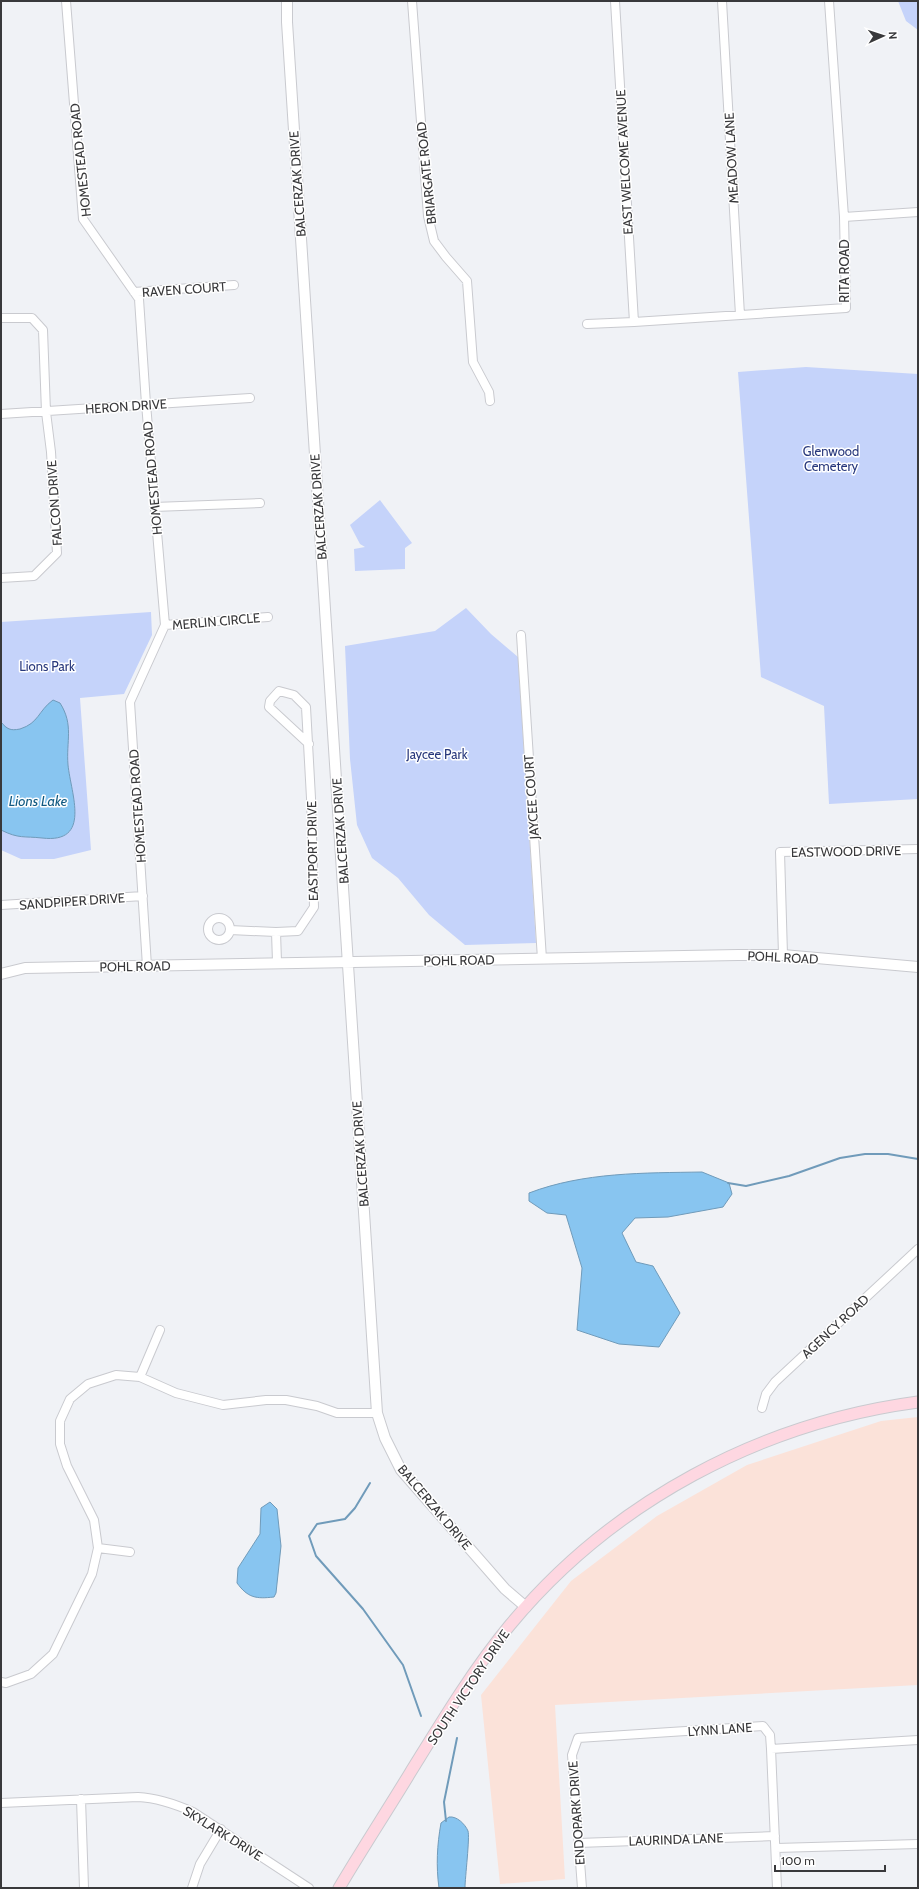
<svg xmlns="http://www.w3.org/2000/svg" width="919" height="1889" font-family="Cabin,sans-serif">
<rect width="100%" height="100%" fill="#f0f2f6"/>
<path fill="#fbe2d9" d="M918 1417V1685L555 1705 565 1879 500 1884 481 1695 571 1581 657 1516 747 1465 881 1421Z"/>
<path fill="#c5d3fa" d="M898 1H918V30L906 21Z
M806 367 918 374V799L829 804 824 706 761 677 738 372Z
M380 500 412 543 405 548V569L355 571 354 549 365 547 360 544 350 525Z
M466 608 491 634 518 657 536 943 465 945 429 915 398 878 372 858 357 825 350 759 345 646 435 631Z
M151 612 152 635 124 694 80 698 91 850 54 859H21L1 850V622Z"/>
<path fill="#88c5f0" stroke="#709bba" d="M53 700 60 703C74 725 66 741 68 765 71 794 92 844 42 838 24 836 19 839 1 830V722C7 729 10 731 20 729 39 723 38 711 53 700Z
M702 1172 729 1183 732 1194 723 1207 668 1217 635 1218 622 1233 636 1262 653 1266 680 1313 659 1347 619 1344 577 1330 582 1268 566 1215 547 1213 529 1201V1193C584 1172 644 1173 702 1172Z
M270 1502 277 1509 281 1546 276 1593 274 1597C256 1599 248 1598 237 1583L238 1568 260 1534 261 1508Z
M449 1817C457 1816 465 1824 468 1831 470 1837 465 1878 465 1888H439C436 1866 437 1845 441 1823Z"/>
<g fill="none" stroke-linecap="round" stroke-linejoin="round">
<path stroke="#709bba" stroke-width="2" d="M728 1183 746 1186 789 1176 840 1158 865 1154H888L918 1159
M370 1483 355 1508 345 1519 317 1524 309 1536 316 1556 363 1609 403 1665 421 1716
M446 1821 444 1802 457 1738"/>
<g stroke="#c9cacf" stroke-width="10">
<path id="minor" d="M66 1 83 219 139 299 146 404 165 625 130 702 147 966
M412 1 428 216 434 241 446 257 467 281 473 362 489 392 490 401
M615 1 634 322
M722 1 740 315
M844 217 918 212
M134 292 234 285
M1 318H32L43 330 46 412 51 452 57 553 34 576 1 578
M587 324 634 322 846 308 844 217 829 1
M1 414 250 398
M154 507 260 503
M165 625 268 617
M521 635 542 959
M1 905 143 896
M208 929a11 11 0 1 1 22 0a11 11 0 1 1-22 0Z
M230 930 276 932
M783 955 780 852 918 849
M277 962 276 932 298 931 314 907 311 798 306 707 294 695 279 691 270 701 269 707 309 744
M140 1377 160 1330
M762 1408 766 1394 775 1382 918 1249
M98 1548 130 1552
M1 1682 6 1683 31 1674 53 1654 92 1574 98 1548 94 1520 67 1466 60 1444V1421L70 1399 88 1384 116 1375 140 1377 176 1393 223 1405 266 1400H286L317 1406 337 1413H377
M771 1749 918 1740
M81 1799 84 1888
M1 1803 138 1797C158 1798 175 1804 193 1812L309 1888
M578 1843 775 1836
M776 1848 918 1844
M192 1888 200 1864 221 1829
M582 1888 572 1755 578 1738 763 1726 770 1735 771 1749 777 1888"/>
</g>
<g stroke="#c9cacf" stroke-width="12">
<path id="tertiary" d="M287 1V22L377 1413 385 1438 401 1470 505 1589 526 1607
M1 974 25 968 738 955H783L918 967"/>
</g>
<g stroke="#c9cacf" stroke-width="13">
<path id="secondary" d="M339 1888C362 1849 387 1811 410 1773 441 1723 472 1671 510 1625 612 1502 760 1423 918 1402"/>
</g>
<use href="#minor" stroke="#fff" stroke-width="8"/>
<use href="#tertiary" stroke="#fff" stroke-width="10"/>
<use href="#secondary" stroke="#fed7e1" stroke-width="11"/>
</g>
<g text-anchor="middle" stroke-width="3" stroke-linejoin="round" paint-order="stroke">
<g font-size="13" fill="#39393b" stroke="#fff">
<text transform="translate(731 158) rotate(-93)" y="5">MEADOW LANE</text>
<text transform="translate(80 160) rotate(-96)" y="5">HOMESTEAD ROAD</text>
<text transform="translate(624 162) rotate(-93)" y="5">EAST WELCOME AVENUE</text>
<text transform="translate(426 173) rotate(-96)" y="5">BRIARGATE ROAD</text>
<text transform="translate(297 184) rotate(-94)" y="5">BALCERZAK DRIVE</text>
<text transform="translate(844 271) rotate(-90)" y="5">RITA ROAD</text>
<text transform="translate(184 289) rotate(-4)" y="5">RAVEN COURT</text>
<text transform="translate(126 406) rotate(-4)" y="5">HERON DRIVE</text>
<text transform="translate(152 478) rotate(-95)" y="5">HOMESTEAD ROAD</text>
<text transform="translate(54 503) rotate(-94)" y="5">FALCON DRIVE</text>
<text transform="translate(318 507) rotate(-94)" y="5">BALCERZAK DRIVE</text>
<text transform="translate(216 621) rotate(-5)" y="5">MERLIN CIRCLE</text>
<text transform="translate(531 797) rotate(-94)" y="5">JAYCEE COURT</text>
<text transform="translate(137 806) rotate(-94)" y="5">HOMESTEAD ROAD</text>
<text transform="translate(340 831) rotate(-94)" y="5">BALCERZAK DRIVE</text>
<text transform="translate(312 851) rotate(-91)" y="5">EASTPORT DRIVE</text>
<text transform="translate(846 851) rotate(-1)" y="5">EASTWOOD DRIVE</text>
<text transform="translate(72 901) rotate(-4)" y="5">SANDPIPER DRIVE</text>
<text transform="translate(783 957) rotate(3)" y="5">POHL ROAD</text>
<text transform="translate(459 960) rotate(-1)" y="5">POHL ROAD</text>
<text transform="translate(135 966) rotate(-1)" y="5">POHL ROAD</text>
<text transform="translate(360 1154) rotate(-94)" y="5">BALCERZAK DRIVE</text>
<text transform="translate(835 1326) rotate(-43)" y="5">AGENCY ROAD</text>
<text transform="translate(435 1507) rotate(50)" y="5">BALCERZAK DRIVE</text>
<text transform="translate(468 1687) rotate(-56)" y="5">SOUTH VICTORY DRIVE</text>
<text transform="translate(720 1729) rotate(-4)" y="5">LYNN LANE</text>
<text transform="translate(576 1813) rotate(-94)" y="5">ENDOPARK DRIVE</text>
<text transform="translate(223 1833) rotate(32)" y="5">SKYLARK DRIVE</text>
<text transform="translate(676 1839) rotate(-2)" y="5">LAURINDA LANE</text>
</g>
<g font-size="13" fill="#28387c" stroke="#fff">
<text x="831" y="456">Glenwood<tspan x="831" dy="15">Cemetery</tspan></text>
<text x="47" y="671">Lions Park</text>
<text x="437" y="759">Jaycee Park</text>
</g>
<g font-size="14" font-style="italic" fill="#105981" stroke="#fff">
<text x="38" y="806">Lions Lake</text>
</g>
</g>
<rect width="919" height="1889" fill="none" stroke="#39393b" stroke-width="4"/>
<g transform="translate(883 36) rotate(87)" stroke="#ffffff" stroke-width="3" paint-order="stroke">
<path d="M0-3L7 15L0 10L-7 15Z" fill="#39393b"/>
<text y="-6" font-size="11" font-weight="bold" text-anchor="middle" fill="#39393b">N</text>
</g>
<path d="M775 1865v6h110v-6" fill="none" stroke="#39393b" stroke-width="2"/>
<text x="781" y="1865" font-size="12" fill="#39393b" stroke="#ffffff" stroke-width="3" paint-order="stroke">100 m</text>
</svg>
